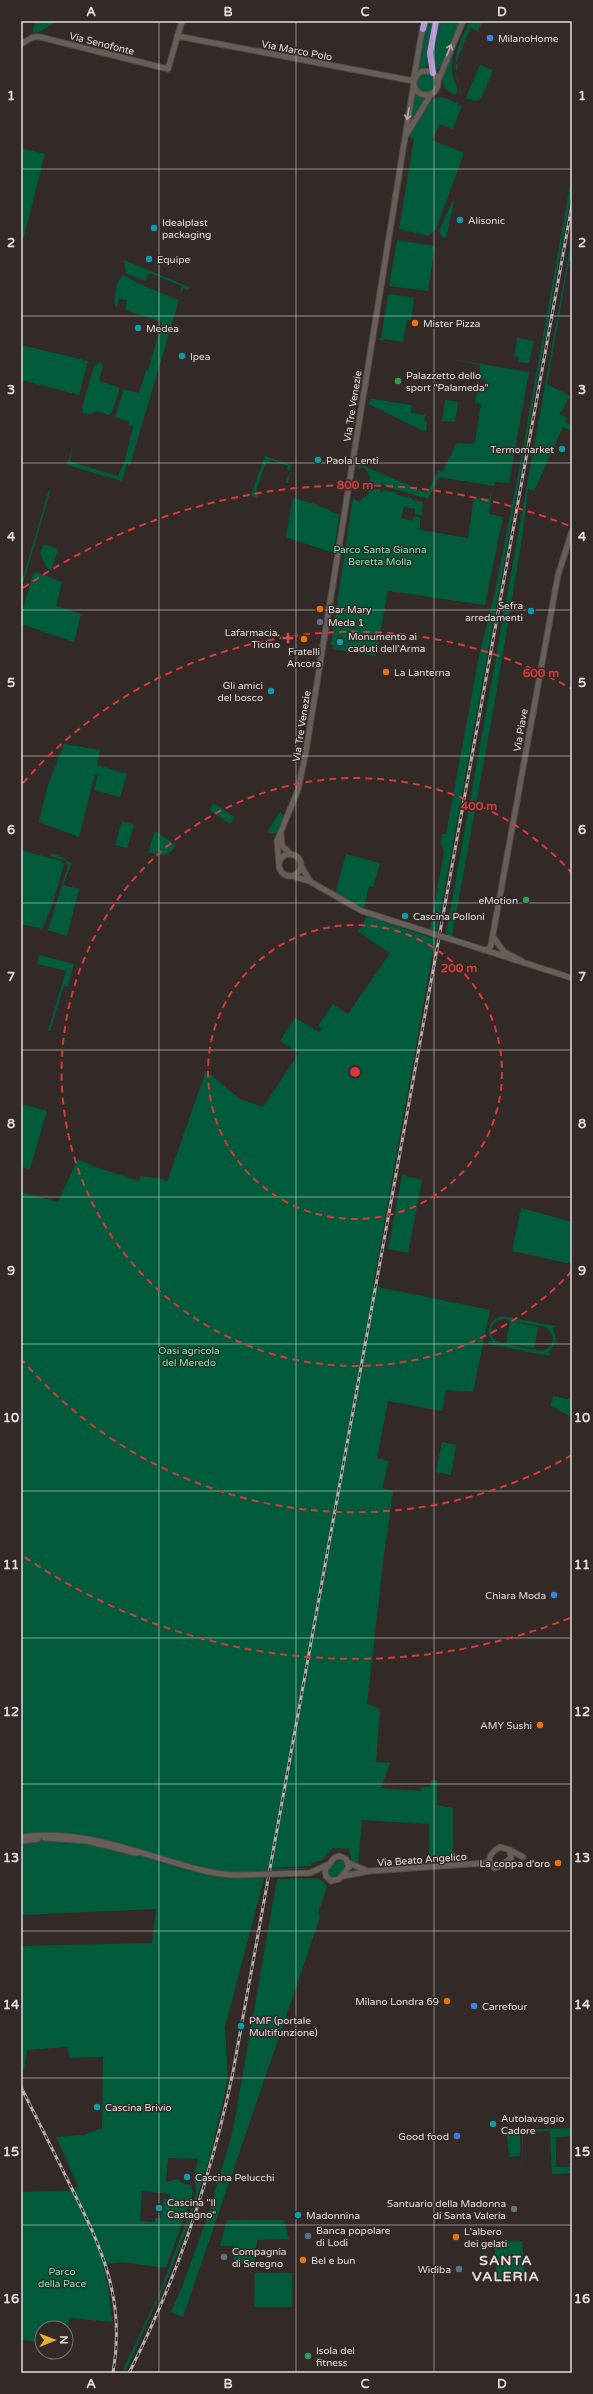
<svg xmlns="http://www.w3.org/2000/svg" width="593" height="2394" font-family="'Varela Round',sans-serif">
<rect width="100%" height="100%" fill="#332a27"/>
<path fill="#005b3d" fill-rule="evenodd" d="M35 21H58L35 34 33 31Z
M428 21H433L429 39 426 68 418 70Z
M439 21H461L440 68 436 70 434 68 433 45Z
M466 21H468C459 36 450 55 452 72 453 79 459 87 456 94H453L444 87 442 77Z
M471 21 482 23 478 31 470 28 456 63 458 67 456 72 462 96C460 94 460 89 459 85 451 61 458 41 471 21Z
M480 65 493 70 481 99 475 101 466 98Z
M417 83a9 9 0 1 1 18 0a9 9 0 1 1-18 0Z
M414 94 426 100 410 121Z
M440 97 448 99 462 106 453 129 440 124 432 140 464 153 436 229 428 236 399 229 414 139 409 138 410 132 430 101Z
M21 148 45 154 22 244H21Z
M572 174V190L437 931 430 929 444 852 441 843 442 834H446L479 656 495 591 518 475Z
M452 202H454L446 238 442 237 439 231Z
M572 236V263L570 262 568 266 547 384 570 396 563 409 559 413 567 418 565 422 572 426V431L563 427 534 491 528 489 523 532 496 695 452 936 446 934Z
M397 240 435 246 428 291 389 286Z
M124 260 189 287 188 289 184 288 180 293 182 286 149 273 145 281 126 273Z
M124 275 144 286 179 300 130 465 127 464 122 481 67 465 73 443 70 460 71 462 118 476 125 460 133 427 128 425 129 422 115 417 124 389 139 393 146 371H148L162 322 125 310 127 300 119 299 117 307 114 303C116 294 115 280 124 275Z
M390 294 414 298 411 320H407L403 342 384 339 383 341 378 339 381 338 388 295Z
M517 338 534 341 529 363 518 362 519 357 514 356Z
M21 345 88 361 79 395 21 380Z
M450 359 529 372 509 483 495 482 494 486 439 477 428 499 384 486V484H372L369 480 371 478 364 467 358 469 359 464 427 493 438 471 442 472 457 443 471 444 475 442 481 404 475 403 477 391 484 392 486 380 479 379 480 365Z
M100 362 103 366 99 381 120 388 112 412 109 415 96 411 90 414 83 413 82 407 94 367Z
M372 399 412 405 411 413 425 415 424 421 427 422 426 432 368 404Z
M445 400 458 402 455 422 442 421Z
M265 456 291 465 288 483H286L290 471 287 469 288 466 271 460 269 463 266 462 256 491 259 492 257 498 251 495Z
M371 488 380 489V492H383L384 490 397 493V495L412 498V500L423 502 422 515 415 514V509L404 507 401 518 413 521 414 516 420 518V530L468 538 474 497 489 499 492 491 489 514 503 517 485 605 388 591 376 656 332 649 334 646 331 644 353 498 358 502 369 494 367 490Z
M49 490 50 492 21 590V584Z
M293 498 315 504 339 515 334 551 331 552 288 538 286 536Z
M44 544 58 549 51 571 46 567 40 553Z
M36 572 62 582 56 606 81 614 74 642 21 624V616L33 574Z
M64 744 100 750 97 765 127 774 120 797 94 790 98 775 95 774 79 837 39 822 47 788Z
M215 804 235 817 230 824 209 810 212 805Z
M280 812 284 816 277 832 272 834 267 832Z
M122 821 134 825 127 848 115 845Z
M155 831 176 845C168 858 162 856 148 852Z
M21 850 61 861 64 864 51 909 42 929 21 924Z
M52 853 65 859 70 863 72 862 63 885 79 889 67 936 48 930 68 866 66 861 51 856Z
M346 854 380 863 373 887 369 886 364 908 338 895 336 891Z
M366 916 435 939 373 1286 490 1310 473 1392 446 1390 442 1411 388 1401 377 1458 389 1461 382 1488 393 1491 384 1555 367 1704 380 1709 376 1762 390 1763 381 1788 421 1791V1787H430L431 1780H437V1805L453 1808V1859L429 1860V1824L362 1820 358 1865 351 1859 349 1849 333 1848 322 1860 311 1863V1866L267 1868V1869L317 1868 266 1871 225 2027 228 2080 209 2160 188 2225 169 2275 126 2370 123 2369 158 2297 188 2217 196 2193 195 2172 198 2159 168 2158 166 2182 178 2179 184 2184 191 2185 193 2192 166 2268 121 2262 103 2265 108 2285 112 2322 69 2318 68 2344H66V2328H42V2342L21 2340V2192L69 2191 78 2186 56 2137 84 2135 98 2129H102L103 2057 69 2058 68 2047 27 2050 24 2070 21 2064V1944V1946L152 1943 156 1909 21 1915V1192L58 1202 78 1159 95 1167 139 1181 141 1176 163 1179 167 1182 206 1071 240 1099 263 1107 299 1053 280 1041 295 1018 319 1032 322 1029 318 1026 333 1004 348 1014 390 953 358 931 363 926ZM142 2191 171 2194 168 2199H163L161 2218H155V2222L140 2221Z
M39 955 74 964 68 986H64L50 1031H48L66 971 37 964Z
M21 1104 47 1111 30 1169 21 1167Z
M402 1175 422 1180 408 1253 388 1249Z
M521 1208 572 1222V1264L512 1251Z
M502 1316 556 1326 553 1329 557 1341 549 1352 550 1356 488 1344 489 1341H492C485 1331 489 1319 502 1316ZM503 1319 546 1327 553 1336C553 1345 549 1350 540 1351L495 1341C487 1332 491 1321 503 1319Z
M510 1321 538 1327 534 1348 506 1343Z
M553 1396 572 1400V1417L551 1406Z
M442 1442 456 1445 451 1475 436 1472Z
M341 1860 345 1864C345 1870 338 1877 332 1877L328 1873C329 1867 336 1860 341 1860Z
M316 1878 323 1881 327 1887 318 1913 320 1917 183 2317 171 2312 182 2287 209 2213 233 2130 277 1879Z
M572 2128V2136L556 2137V2167H572V2173L552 2174 550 2131 523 2132V2174L522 2130Z
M520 2130V2156L509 2157 507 2133Z
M227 2220H284L289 2239 257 2240 255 2263 234 2262V2246H220Z
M494 2241H522L525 2277 497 2279Z
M255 2273H292V2307H254Z"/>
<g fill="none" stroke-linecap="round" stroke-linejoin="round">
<g stroke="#4f4844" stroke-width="7">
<path id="tertiary" d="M177 36 414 81
M21 44 33 37H40L168 69 182 21
M414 83a12 12 0 1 1 24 0a12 12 0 1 1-24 0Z
M414 77 423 26
M438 81 463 21
M407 134 431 94
M281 834 282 846 292 855
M279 865a11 11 0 1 1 22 0a11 11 0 1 1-22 0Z
M279 865 277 841 298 790 306 751 414 82
M301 866 310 881
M292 876 309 881 362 911 431 933
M494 938 504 952 522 961
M450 939 572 978
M484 950 489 949 491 945 558 575 572 531
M21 1837C76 1829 124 1848 176 1863 196 1869 217 1875 238 1875
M45 1838 87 1841 136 1853
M21 1841 38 1839
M500 1847 510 1850 511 1858 501 1866 495 1868 490 1865C487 1856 493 1851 500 1847Z
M510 1850 523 1857
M339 1856 346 1859 349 1867 339 1879 331 1881 326 1876 325 1870 334 1858Z
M349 1863 365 1870
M310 1873 327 1865
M343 1876 370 1871 485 1863 490 1865"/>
</g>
<g stroke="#4f4844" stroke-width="8">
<path id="trunk" d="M423 29 425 21
M433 73 430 53 436 21"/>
</g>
<use href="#tertiary" stroke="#675e59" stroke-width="5"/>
<use href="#trunk" stroke="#ae95d5" stroke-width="6"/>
<g stroke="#b3aca9" stroke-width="3">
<path id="rail" d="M21 2087C37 2119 54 2152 70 2185 102 2248 126 2300 113 2373
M129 2373C178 2277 211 2177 233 2072L572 205"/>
</g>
<use href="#rail" stroke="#332a27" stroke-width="1.5" stroke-dasharray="4.5" stroke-linecap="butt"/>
<g stroke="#4f4844" stroke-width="7" stroke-linecap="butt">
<path id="tertiary-bridge" d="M431 933 450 939
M238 1875 310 1873"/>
</g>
<use href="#tertiary-bridge" stroke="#675e59" stroke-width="5"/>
</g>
<defs><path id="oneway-shaft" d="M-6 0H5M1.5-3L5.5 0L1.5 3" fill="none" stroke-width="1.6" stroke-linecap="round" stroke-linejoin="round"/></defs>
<g stroke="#b2aba8">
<use href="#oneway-shaft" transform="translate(449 50) rotate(-68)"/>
<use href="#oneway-shaft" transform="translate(408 114) rotate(100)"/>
</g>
<path fill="none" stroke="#e4dedc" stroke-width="1" stroke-opacity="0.55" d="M159 21V2373M296 21V2373M434 21V2373M21 169H572M21 316H572M21 463H572M21 610H572M21 756H572M21 903H572M21 1050H572M21 1197H572M21 1344H572M21 1491H572M21 1638H572M21 1784H572M21 1931H572M21 2078H572M21 2225H572"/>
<g fill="none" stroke="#d73a3a" stroke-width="2" stroke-dasharray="7 5">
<circle cx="355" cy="1072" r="147"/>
<path d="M572 1271A294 294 0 1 1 572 873"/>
<path d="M572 1455A440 440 0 0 1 23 1361M23 783A440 440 0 0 1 572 689"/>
<path d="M570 1618A587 587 0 0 1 23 1556M23 588A587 587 0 0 1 570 526"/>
</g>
<g fill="#3f7fe0" stroke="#332a27" stroke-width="1.5">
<circle cx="490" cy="38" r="4"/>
<circle cx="554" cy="1595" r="4"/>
<circle cx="474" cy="2006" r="4"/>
<circle cx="457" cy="2136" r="4"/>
</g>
<g fill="#0f9aa8" stroke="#332a27" stroke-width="1.5">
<circle cx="460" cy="220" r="4"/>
<circle cx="154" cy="228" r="4"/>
<circle cx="149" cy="259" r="4"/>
<circle cx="138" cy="328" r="4"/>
<circle cx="182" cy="356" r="4"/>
<circle cx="562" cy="449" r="4"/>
<circle cx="318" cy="460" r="4"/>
<circle cx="531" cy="611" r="4"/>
<circle cx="340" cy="642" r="4"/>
<circle cx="271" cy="691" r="4"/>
<circle cx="405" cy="916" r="4"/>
<circle cx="241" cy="2026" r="4"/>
<circle cx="97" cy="2107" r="4"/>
<circle cx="493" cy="2124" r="4"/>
<circle cx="187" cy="2177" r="4"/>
<circle cx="159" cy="2208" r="4"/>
<circle cx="298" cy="2215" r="4"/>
</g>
<g fill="#e8710a" stroke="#332a27" stroke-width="1.5">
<circle cx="415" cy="323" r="4"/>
<circle cx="320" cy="609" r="4"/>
<circle cx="304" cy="639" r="4"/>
<circle cx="386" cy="672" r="4"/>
<circle cx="540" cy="1725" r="4"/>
<circle cx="558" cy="1863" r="4"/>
<circle cx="447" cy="2001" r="4"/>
<circle cx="456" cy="2237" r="4"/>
<circle cx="303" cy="2260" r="4"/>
</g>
<g fill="#2e9e5b" stroke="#332a27" stroke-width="1.5">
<circle cx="398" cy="381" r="4"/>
<circle cx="526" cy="900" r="4"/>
<circle cx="308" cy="2356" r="4"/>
</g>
<g fill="#5c6f8a" stroke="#332a27" stroke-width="1.5">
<circle cx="320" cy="622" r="4"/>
<circle cx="308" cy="2236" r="4"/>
<circle cx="224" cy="2257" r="4"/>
<circle cx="459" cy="2269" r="4"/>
</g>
<path fill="#e0444e" stroke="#332a27" stroke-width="1.5" d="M286 632h4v4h4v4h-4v4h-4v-4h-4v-4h4z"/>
<circle fill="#6b7280" stroke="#332a27" stroke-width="1.5" cx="514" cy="2209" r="4"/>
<g text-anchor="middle" stroke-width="3" stroke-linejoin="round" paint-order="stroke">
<g font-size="10" fill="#e4dedc" stroke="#332a27" text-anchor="start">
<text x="498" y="42">MilanoHome</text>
<text x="468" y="224">Alisonic</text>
<text x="162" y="226">Idealplast<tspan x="162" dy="12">packaging</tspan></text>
<text x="157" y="263">Equipe</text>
<text x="423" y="327">Mister Pizza</text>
<text x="146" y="332">Medea</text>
<text x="190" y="360">Ipea</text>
<text x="406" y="379">Palazzetto dello<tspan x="406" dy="12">sport "Palameda"</tspan></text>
<text x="554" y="453" text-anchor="end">Termomarket</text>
<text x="326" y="464">Paola Lenti</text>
<text x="523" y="609" text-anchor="end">Sefra<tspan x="523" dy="12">arredamenti</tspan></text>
<text x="328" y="613">Bar Mary</text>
<text x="328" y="626">Meda 1</text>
<text x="280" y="636" text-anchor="end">Lafarmacia.<tspan x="280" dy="12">Ticino</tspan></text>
<text x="348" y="640">Monumento ai<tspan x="348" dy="12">caduti dell'Arma</tspan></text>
<text x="304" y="655" text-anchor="middle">Fratelli<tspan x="304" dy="12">Ancora</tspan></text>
<text x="394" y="676">La Lanterna</text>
<text x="263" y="689" text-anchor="end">Gli amici<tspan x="263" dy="12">del bosco</tspan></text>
<text x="518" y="904" text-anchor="end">eMotion</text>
<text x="413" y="920">Cascina Polloni</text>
<text x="546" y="1599" text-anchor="end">Chiara Moda</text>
<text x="532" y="1729" text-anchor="end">AMY Sushi</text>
<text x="550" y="1867" text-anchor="end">La coppa d'oro</text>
<text x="439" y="2005" text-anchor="end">Milano Londra 69</text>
<text x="482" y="2010">Carrefour</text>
<text x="249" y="2024">PMF (portale<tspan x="249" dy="12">Multifunzione)</tspan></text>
<text x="105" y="2111">Cascina Brivio</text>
<text x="501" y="2122">Autolavaggio<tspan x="501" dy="12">Cadore</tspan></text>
<text x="449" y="2140" text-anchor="end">Good food</text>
<text x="195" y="2181">Cascina Pelucchi</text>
<text x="167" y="2206">Cascina "Il<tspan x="167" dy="12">Castagno"</tspan></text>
<text x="506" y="2207" text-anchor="end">Santuario della Madonna<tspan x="506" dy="12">di Santa Valeria</tspan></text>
<text x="306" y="2219">Madonnina</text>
<text x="316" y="2234">Banca popolare<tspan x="316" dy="12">di Lodi</tspan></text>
<text x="464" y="2235">L'albero<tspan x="464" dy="12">dei gelati</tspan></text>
<text x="232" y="2255">Compagnia<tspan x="232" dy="12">di Seregno</tspan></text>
<text x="311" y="2264">Bel e bun</text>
<text x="451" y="2273" text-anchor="end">Widiba</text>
<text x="316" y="2354">Isola del<tspan x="316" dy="12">fitness</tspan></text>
</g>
<g font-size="10" fill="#e4dedc" stroke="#332a27">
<text transform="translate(102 43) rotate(14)" y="4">Via Senofonte</text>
<text transform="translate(297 50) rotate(11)" y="4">Via Marco Polo</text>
<text transform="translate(352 406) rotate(-81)" y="4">Via Tre Venezie</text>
<text transform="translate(301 726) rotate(-81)" y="4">Via Tre Venezie</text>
<text transform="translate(520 730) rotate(-80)" y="4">Via Piave</text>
<text transform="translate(422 1859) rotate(-4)" y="4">Via Beato Angelico</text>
</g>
<g font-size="10" fill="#64f1b6" stroke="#332a27">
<text x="380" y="553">Parco Santa Gianna<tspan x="380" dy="12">Beretta Molla</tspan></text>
<text x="189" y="1354">Oasi agricola<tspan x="189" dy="12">del Meredo</tspan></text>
<text x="62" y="2275">Parco<tspan x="62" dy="12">della Pace</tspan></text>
</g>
<g font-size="14" font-weight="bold" letter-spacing="1" fill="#e4dedc" stroke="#332a27">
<text x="506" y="2265">SANTA<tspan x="506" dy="16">VALERIA</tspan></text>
</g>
</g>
<circle cx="355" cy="1072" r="6" fill="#d73a3a" stroke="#332a27" stroke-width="2"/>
<g font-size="12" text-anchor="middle" font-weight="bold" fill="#d73a3a" stroke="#332a27" stroke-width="3" stroke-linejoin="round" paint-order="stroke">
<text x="355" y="489">800 m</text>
<text x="541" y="677">600 m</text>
<text x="479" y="810">400 m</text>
<text x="459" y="972">200 m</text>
</g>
<rect width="593" height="2394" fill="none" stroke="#332a27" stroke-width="44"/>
<g transform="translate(54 2340) rotate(89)"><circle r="19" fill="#332a27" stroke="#7a726f"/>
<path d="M0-3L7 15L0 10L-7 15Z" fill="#e3ae34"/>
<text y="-6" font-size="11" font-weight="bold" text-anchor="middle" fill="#e4dedc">N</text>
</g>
<rect x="22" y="22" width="549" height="2350" fill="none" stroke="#e4dedc" stroke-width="1.5"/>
<g font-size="13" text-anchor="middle" font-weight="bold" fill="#e4dedc">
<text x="91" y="16">A</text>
<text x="228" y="16">B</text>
<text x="365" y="16">C</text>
<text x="502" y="16">D</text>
<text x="11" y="100">1</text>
<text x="582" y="100">1</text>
<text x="11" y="247">2</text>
<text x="582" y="247">2</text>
<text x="11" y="394">3</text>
<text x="582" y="394">3</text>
<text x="11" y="541">4</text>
<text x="582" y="541">4</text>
<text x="11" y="687">5</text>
<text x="582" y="687">5</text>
<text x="11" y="834">6</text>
<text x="582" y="834">6</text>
<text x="11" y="981">7</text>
<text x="582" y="981">7</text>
<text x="11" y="1128">8</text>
<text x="582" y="1128">8</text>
<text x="11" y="1275">9</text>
<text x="582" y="1275">9</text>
<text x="11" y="1422">10</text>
<text x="582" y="1422">10</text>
<text x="11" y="1569">11</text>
<text x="582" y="1569">11</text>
<text x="11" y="1716">12</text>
<text x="582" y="1716">12</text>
<text x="11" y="1862">13</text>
<text x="582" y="1862">13</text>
<text x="11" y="2009">14</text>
<text x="582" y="2009">14</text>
<text x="11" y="2156">15</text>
<text x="582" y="2156">15</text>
<text x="11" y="2303">16</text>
<text x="582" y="2303">16</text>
<text x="91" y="2388">A</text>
<text x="228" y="2388">B</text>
<text x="365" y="2388">C</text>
<text x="502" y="2388">D</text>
</g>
</svg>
